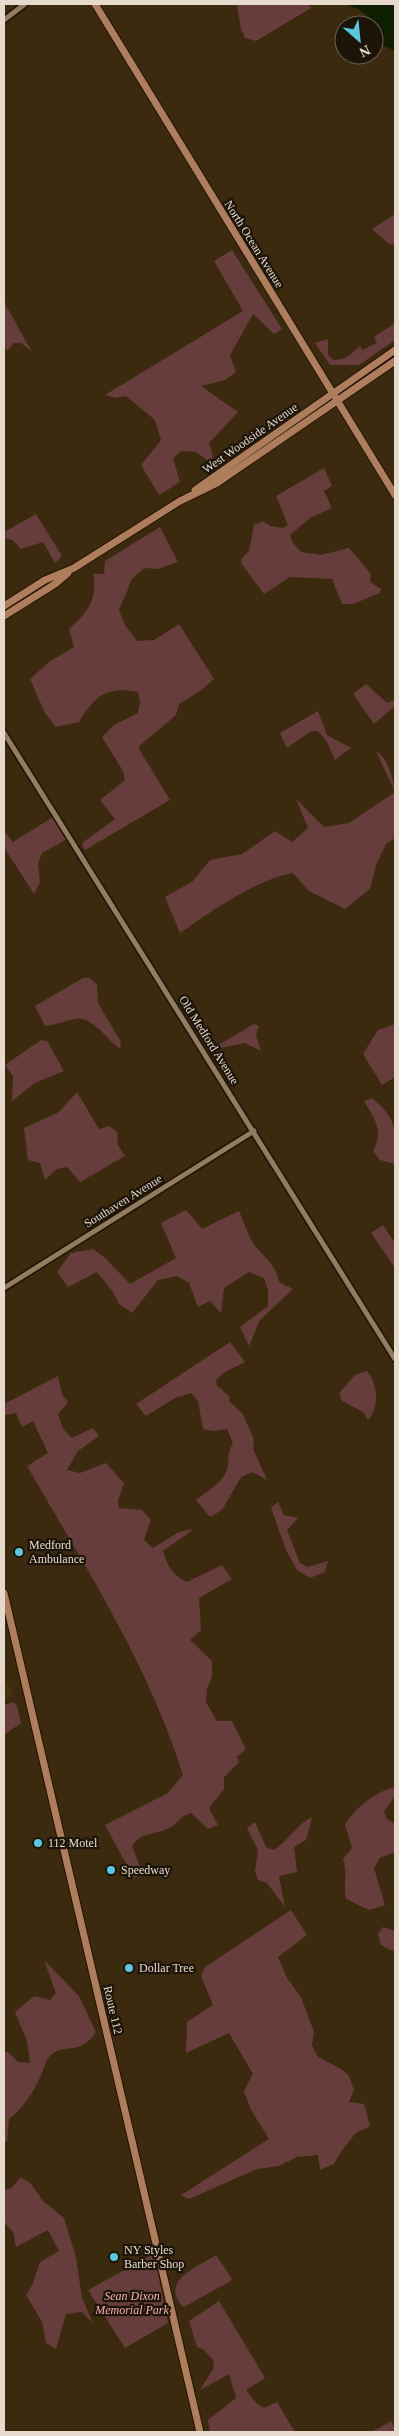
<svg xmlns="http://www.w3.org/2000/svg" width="399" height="2436" font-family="'Times New Roman',serif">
<rect width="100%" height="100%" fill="#3b2a0e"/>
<path fill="#47320e" d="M4 1678 14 1694 4 1701Z"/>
<path fill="#663d3c" d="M239 4H308L311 8 256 41 245 38 241 29 237 5Z
M395 214V245L389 244 372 229Z
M232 250 282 329 274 334 253 314 230 355 236 372 225 380 201 386 238 412 209 443 213 457 210 462 196 452 182 451 173 458 180 482 159 495 141 465 161 440 155 420 126 396 115 398 105 395 243 311 214 261Z
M4 302 32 352 21 343H14L7 351 4 345Z
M395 323V340L359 365H330L315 343 328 339V355L333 360C346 360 351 354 360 346L362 350 377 343 374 337Z
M324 468 332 486 324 491 332 508 310 518 290 535 292 542 301 552 321 555 349 548 371 574 370 582 381 589 380 593 353 604H342L332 579 290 577 264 594 241 563 242 558 249 551 254 525 263 521 270 526 283 528 288 525 276 496Z
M36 514 62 556 55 563 43 542 21 549 13 540 4 538V532Z
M160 527 178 562 158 569 144 568 132 579 119 610 125 625 137 641 154 640 179 624 214 679 200 691 179 704 176 715 138 747 170 800 85 850 82 843 115 819 100 800 125 780 123 771 102 737 114 725 138 713 140 702 138 692C106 686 95 696 79 722L56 727 45 713 30 679 49 662 74 647 69 629C87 613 98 600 93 574H104L105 561Z
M366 684 387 703 395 700V706L374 724 353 694Z
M318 711 327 735 351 748 335 760 327 742 318 731H311L287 748 280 733Z
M376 751C399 766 395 811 395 838L386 844 376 865 370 889 345 909 309 891 293 873C255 880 212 911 180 933L165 897 192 882 210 860 242 854 275 831 292 842 308 828 296 799 324 827 349 823 395 792Z
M53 817 67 839 42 853 38 864 40 883 34 894 4 847V831L13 842Z
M83 978H89L97 984 98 1003 121 1042 120 1049C107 1040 92 1015 75 1019 64 1021 56 1025 45 1026L35 1006Z
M254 1024 259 1026 256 1035 261 1051 245 1043 210 1050Z
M395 1024V1077L382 1085 363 1054 378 1030Z
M41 1040 47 1041 64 1071 35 1083 12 1101 13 1076 5 1065Z
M77 1092 99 1129 109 1126 117 1132 118 1145 125 1156 80 1182 67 1167 57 1169 45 1180 40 1163 28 1160 24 1128 59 1112Z
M372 1098C399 1120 395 1131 395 1164L380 1160 373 1151C384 1131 375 1120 364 1101Z
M186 1210 202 1229 239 1211C244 1222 248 1237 256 1247 266 1259 276 1265 279 1282L293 1289 260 1320 249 1346 240 1327 268 1306V1290L264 1278 249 1272 224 1288 221 1313 210 1301 198 1307 189 1283 177 1276 158 1280 132 1313 119 1304 113 1292 97 1272 68 1287 57 1272 71 1253 93 1249 104 1257 130 1284 176 1258 161 1223Z
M383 1225 395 1243V1268L371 1233Z
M230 1342 245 1362 223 1373 216 1381 217 1386 230 1397 229 1401 243 1414 254 1440 253 1449 267 1480 252 1472 241 1477 222 1510 210 1517 196 1500C206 1492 224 1482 227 1469 230 1456 226 1457 233 1443L227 1429 213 1431 203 1429 198 1401 191 1393 175 1398 146 1416 136 1404Z
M367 1371C378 1385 380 1406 368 1420L363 1412 342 1401 339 1393 355 1375Z
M58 1376 62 1394 68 1402 58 1414 63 1429 72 1438 93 1428 99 1436 78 1451 67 1470 80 1473 106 1463 124 1483 118 1500 119 1508 142 1510 151 1520 144 1540 153 1548 179 1532 194 1529 163 1551C167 1565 173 1576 187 1582L222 1565 232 1579 199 1598 201 1630 190 1640 212 1661V1677L207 1689 206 1702 217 1721H232L246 1749 237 1757 239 1762 224 1777V1789L209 1808 218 1825 208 1829 191 1813C178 1817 180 1822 171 1827 158 1835 141 1831 132 1846L143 1874 134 1878 105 1825 168 1793 183 1775C148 1663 85 1567 27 1466L48 1453 33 1421 22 1427 16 1413 4 1415V1404Z
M278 1502 284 1515 298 1518 287 1530 300 1563 308 1567 328 1561 325 1572 310 1578 297 1570 286 1550 271 1508Z
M13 1702 17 1706 21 1723 4 1735V1705Z
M395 1787V1796L384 1811 387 1819 395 1824V1852L380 1858 374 1868 385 1905 369 1910 346 1899C343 1883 348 1875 343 1859L352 1848 345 1824C357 1806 375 1792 395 1787Z
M312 1817 306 1840 294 1847 297 1872 279 1876 285 1907 267 1883 258 1880 255 1871 258 1850 247 1828 255 1822 266 1847 274 1850C290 1839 294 1827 312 1817Z
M291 1910 307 1935 278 1957 287 1978 301 1997 314 2032 312 2045 318 2057 343 2070 349 2076 354 2090 349 2102 364 2104 370 2126 356 2133 342 2150 334 2164 320 2170 318 2155 297 2157 279 2166 257 2169 189 2199 181 2195 269 2139 251 2110 244 2091 253 2074 229 2033 186 2053 187 2022 213 2005 201 1976 205 1967Z
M383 1927 395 1931V1952L381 1945 378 1934Z
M44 1960 79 1996 96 2032C80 2057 62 2042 49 2057 45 2061 44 2070 41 2075 34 2092 23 2108 9 2119L7 2141 4 2143V2054L7 2051 18 2062 30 2063 27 2041 15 2012 34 1996 50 2000 56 1993Z
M21 2177 31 2184 43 2201 64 2218 76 2257 82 2298 93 2323 82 2312 66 2314 56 2349 46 2343 42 2322 26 2295 33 2283 40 2262 59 2251 48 2230 16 2247 13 2232 4 2222V2190L11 2188Z
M154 2254 168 2323 125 2348 88 2290Z
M216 2255 232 2279 229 2282 184 2307C180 2305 179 2302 177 2298 167 2277 203 2264 216 2255Z
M219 2301 265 2378 246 2390 257 2404 264 2408 277 2402 295 2432H210L208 2420 236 2398 229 2374 200 2390 213 2369 214 2361 204 2350 197 2347 189 2321Z
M392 2421 395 2432H371Z"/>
<path fill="#0f1e00" d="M345 4H395V51L379 43 375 35 377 28C369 14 360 9 345 4Z"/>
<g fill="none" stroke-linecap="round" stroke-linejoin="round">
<g stroke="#221200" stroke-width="8">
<path id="minor" d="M4 20 25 4
M4 733 395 1359
M4 1288 254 1131"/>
</g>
<g stroke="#221200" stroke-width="9">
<path id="major" d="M95 4 395 495
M195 490 395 350
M4 606 45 580 74 568 180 501 217 483 395 361
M4 616 55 584 68 573
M4 1593 200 2432"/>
</g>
<use href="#minor" stroke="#917c5f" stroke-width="5"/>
<use href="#major" stroke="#ae7d5b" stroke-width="7"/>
</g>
<g fill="#56c9e1" stroke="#1c1409" stroke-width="2">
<circle cx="19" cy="1552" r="5"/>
<circle cx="38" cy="1843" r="5"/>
<circle cx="111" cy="1870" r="5"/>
<circle cx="129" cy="1968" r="5"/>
<circle cx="114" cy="2257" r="5"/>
</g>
<g text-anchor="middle" stroke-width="4.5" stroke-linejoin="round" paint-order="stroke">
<g font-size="12" fill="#e5dacb" stroke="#1c1409">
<text transform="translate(254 244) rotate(58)" y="4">North Ocean Avenue</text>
<text transform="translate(250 438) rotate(-35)" y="4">West Woodside Avenue</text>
<text transform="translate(209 1040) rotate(58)" y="4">Old Medford Avenue</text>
<text transform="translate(123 1201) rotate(-32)" y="4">Southaven Avenue</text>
<text transform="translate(113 2010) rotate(77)" y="4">Route 112</text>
</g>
<g font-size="12" fill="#e5dacb" stroke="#1c1409" text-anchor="start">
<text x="29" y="1549">Medford<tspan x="29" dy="14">Ambulance</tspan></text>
<text x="48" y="1847">112 Motel</text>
<text x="121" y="1874">Speedway</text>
<text x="139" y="1972">Dollar Tree</text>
<text x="124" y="2254">NY Styles<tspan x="124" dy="14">Barber Shop</tspan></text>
</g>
<g font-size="12" font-style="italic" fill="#fcb1ae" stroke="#1c1409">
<text x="132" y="2300">Sean Dixon<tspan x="132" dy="14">Memorial Park</tspan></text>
</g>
</g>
<rect width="399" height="2436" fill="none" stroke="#e5dacb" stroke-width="10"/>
<g transform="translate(359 40) rotate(153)"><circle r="24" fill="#1c1409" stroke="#6c6357"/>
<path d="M0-4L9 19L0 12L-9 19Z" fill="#56c9e1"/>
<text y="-8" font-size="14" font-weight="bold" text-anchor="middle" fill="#e5dacb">N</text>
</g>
</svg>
